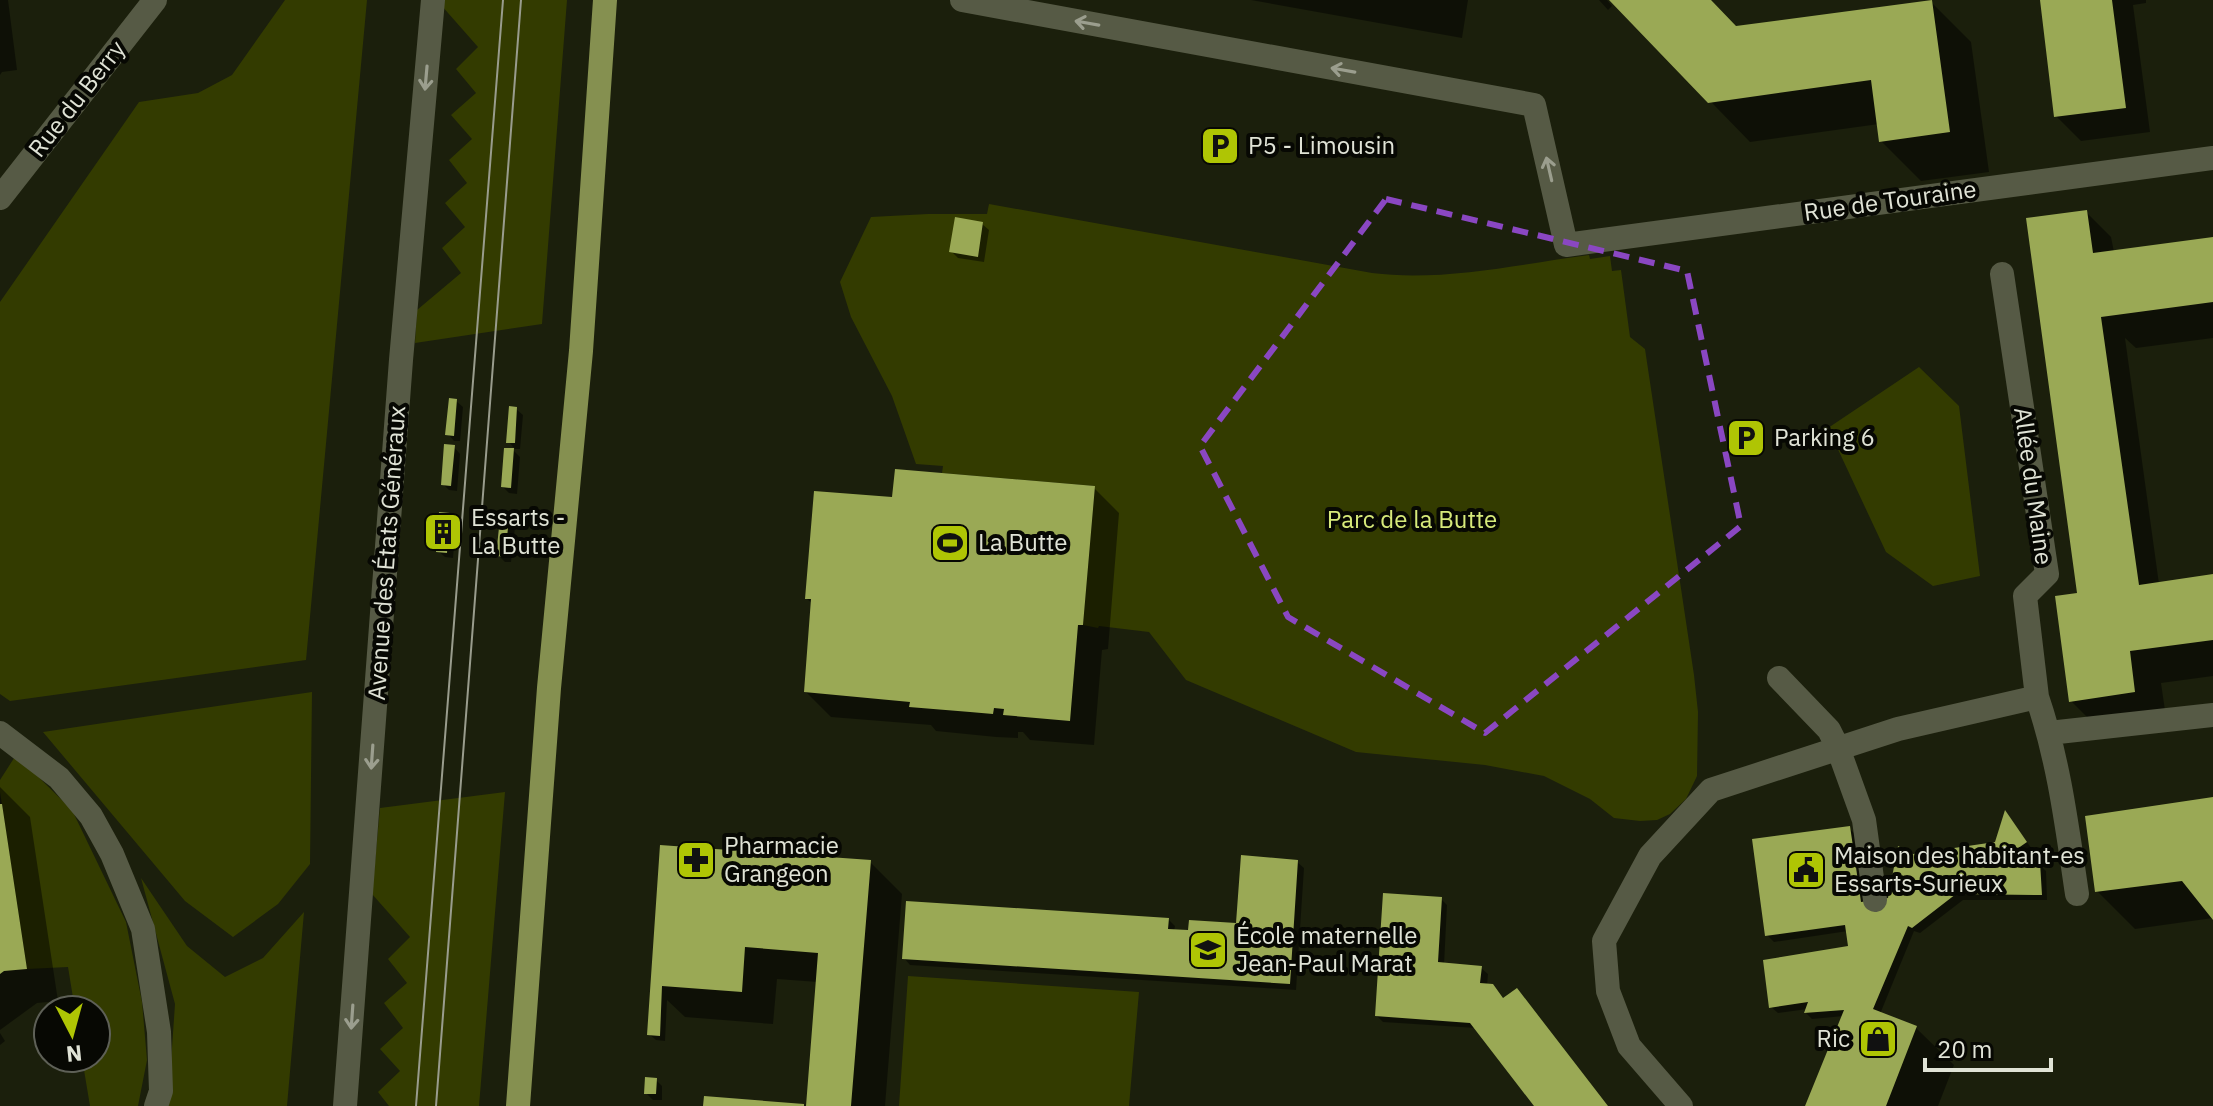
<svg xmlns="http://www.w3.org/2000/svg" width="2213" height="1106" font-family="'IBM Plex Sans',sans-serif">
<rect width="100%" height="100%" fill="#1b1f0c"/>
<path fill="#333b00" d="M285 0H367L306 660 10 701 0 694V302L139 102 198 93 232 75Z
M442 0H567L542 324 415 343 417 310 461 273 442 248 465 227 445 203 467 183 449 160 472 139 451 115 476 93 456 69 478 47 441 5Z
M989 204 1372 273C1442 282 1520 264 1589 255L1590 259 1610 256 1612 271 1621 270 1630 337 1645 349 1694 675 1698 712 1697 776 1686 799 1670 814 1657 820 1640 821 1614 818 1590 799 1544 776 1485 765 1356 752 1186 680 1149 632 1099 626 1098 628 1083 625 1095 486 942 473 943 466 916 464 892 396 851 317 840 282 871 217 928 214H987Z
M1919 367 1959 406 1980 576 1933 586 1886 552 1828 428Z
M312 692 310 864 278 904 233 937 185 901 43 732Z
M16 755 72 810 126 922 142 1002 147 1060 138 1106H90L82 1058H96V1010H75L68 967 27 969 0 792V780Z
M505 792 479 1106H389L378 1092 400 1071 380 1049 403 1028 384 1003 407 983 388 959 410 937 372 894 380 808Z
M141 878 187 946 225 977 263 958 304 912 287 1106H168L175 1004Z
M908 976 1139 992 1129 1106H899Z"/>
<path fill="#0007" d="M0 0H8L17 70 2 72 0 75Z
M1251 0H1468L1462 38Z
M1599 0H1607L1612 6 1608 10Z
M1612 0H1709L1736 28 1931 2 1971 42 1989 172 1921 181 1881 141 1879 124 1750 142Z
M2042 0H2146V3L2133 5 2150 132 2081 141 2056 116Z
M2086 212 2111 237 2114 252 2213 239V338L2136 348 2125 338 2159 584 2213 577V676L2161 683 2167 724 2103 733 2071 701 2080 595Z
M982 224 989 230 984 262 958 258 951 251Z
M456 401 463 407 460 441H454L448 434Z
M516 409 523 415 520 449H515L509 442Z
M454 447 460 454 457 491 449 490 443 484Z
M513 450 520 457 517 494 509 493 503 487Z
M1094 488 1119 513 1108 649 1102 650 1094 745 1030 740 1023 732H1018V738L996 737 936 731 931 725 831 717 806 692 813 604 807 599 894 499Z
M449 514 456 521 453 558 445 557 438 551Z
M509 520 515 527 511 562H505L498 555Z
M0 787 30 817 58 1001 37 1003 0 1030Z
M2152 807 2213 918 2135 929 2097 891Z
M2006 814 2032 849 2021 857 2039 864 2046 871 2047 900H1963L1920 933 1914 931 1880 1014 1916 1028 1954 1065 1938 1106H1807L1844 1016 1812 1019 1806 1013 1808 1009 1778 1013 1771 1007 1850 948 1848 931 1774 942 1767 935 1849 828 1856 835 1865 903 1890 900 1912 856 1996 844Z
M870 862 902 894 885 1106H705V1098L808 1106 818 982 777 979 773 1024 685 1017 667 1000 665 1041 656 1040 649 1034 652 988Z
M1297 862 1304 868 1296 990 910 965 904 958 1168 919 1175 926 1174 931 1189 933 1238 925Z
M1441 899 1447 905 1444 965 1481 968 1488 974 1487 986 1504 1000 1607 1106H1537L1476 1028 1383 1022 1377 1016Z
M0 1033 5 1041 0 1045Z
M656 1080 662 1086V1100H653L646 1093Z"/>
<path fill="#9aa955" d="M1609 0H1711L1736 26 1932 0 1950 132 1879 142 1871 80 1708 103Z
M2040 0H2112L2126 108 2054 117Z
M2087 210 2093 253 2213 237V302L2101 317 2139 585 2213 574V640L2130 651 2135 692 2069 702 2055 596 2077 593 2026 218Z
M955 217 983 222 978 257 949 252Z
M449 398 457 399 454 436 445 435Z
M509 406 517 407 515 443H506Z
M444 444 455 445 451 486 441 485Z
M504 448H514L511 488 501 487Z
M895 469 1095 486 1083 625H1078L1070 721 1003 715 1004 709 994 708 993 714 970 712 909 707 910 702 804 692 811 599H805L814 491 892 497Z
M439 512 450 513 447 553 436 552Z
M500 518H509L505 557 496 556Z
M2213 797V920L2182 881 2095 892 2085 816Z
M0 804H2L27 969 4 971 0 974Z
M2005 810 2027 842 2014 851 2040 862 2042 895 1956 894 1912 928 1908 926 1873 1009 1917 1026 1886 1106H1805L1844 1010 1804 1013 1808 1002 1769 1008 1763 960 1848 946 1845 925 1765 936 1752 839 1850 826 1861 902 1888 898 1898 846 1913 854 1995 842Z
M660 845 871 860 851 1106H806L818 953 745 947 742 992 662 986 660 1036 647 1035Z
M1241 855 1298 860 1290 984 902 959 906 901 1169 918 1168 929 1188 930 1189 920 1236 923Z
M1383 893 1442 897 1438 962 1482 966 1480 983 1493 984 1503 998 1517 988 1608 1106H1534L1470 1023 1375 1016Z
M645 1077 657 1078 656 1094H644Z
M704 1096 804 1104V1106H703Z"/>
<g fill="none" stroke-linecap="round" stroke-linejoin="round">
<path stroke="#565a45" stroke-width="24" d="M962 0 1534 105 1566 245 2213 158
M0 198 155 0
M1779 678 1829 730 1838 748 1864 820 1875 900
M2037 697C2059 761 2067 827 2077 894
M0 733 59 778 91 816 112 854 143 929 159 1032 161 1091 156 1106
M2049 733 2213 715
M345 1106 401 360 433 0
M1681 1106 1629 1046 1608 991 1604 941 1650 856 1711 790 1898 729 2037 697 2025 596 2047 574 2002 274"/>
<path stroke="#859050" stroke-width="24" d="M518 1106 549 688 581 351 605 0"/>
<path stroke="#999c8d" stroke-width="2" d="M416 1106C446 737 472 368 503 0
M436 1106 521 0"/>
</g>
<defs><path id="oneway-shaft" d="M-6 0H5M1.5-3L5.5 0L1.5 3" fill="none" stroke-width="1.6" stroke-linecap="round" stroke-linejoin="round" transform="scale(2)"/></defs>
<g stroke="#9b9e8e">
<use href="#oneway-shaft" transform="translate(1087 23) rotate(-170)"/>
<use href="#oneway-shaft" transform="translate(1343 70) rotate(-170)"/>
<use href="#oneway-shaft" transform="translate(426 78) rotate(95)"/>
<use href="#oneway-shaft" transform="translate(1549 169) rotate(-103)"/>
<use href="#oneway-shaft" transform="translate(372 757) rotate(94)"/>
<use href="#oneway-shaft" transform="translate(352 1017) rotate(94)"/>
</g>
<path fill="none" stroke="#8a47c2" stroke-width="6" stroke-dasharray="16 10" stroke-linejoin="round" d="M1386 199 1687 271 1741 526 1485 733 1288 617 1200 446Z"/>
<defs>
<g id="parking-square" transform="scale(2)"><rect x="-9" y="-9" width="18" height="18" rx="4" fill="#afc504" stroke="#070803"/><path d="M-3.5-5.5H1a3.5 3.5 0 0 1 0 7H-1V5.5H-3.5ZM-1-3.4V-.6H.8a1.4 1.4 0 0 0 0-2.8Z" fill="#111"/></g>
<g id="building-square" transform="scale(2)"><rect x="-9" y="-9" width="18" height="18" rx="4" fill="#afc504" stroke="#070803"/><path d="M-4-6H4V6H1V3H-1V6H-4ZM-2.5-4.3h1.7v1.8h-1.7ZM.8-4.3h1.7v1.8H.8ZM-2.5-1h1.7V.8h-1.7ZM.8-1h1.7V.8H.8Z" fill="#111"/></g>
<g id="stadium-square" transform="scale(2)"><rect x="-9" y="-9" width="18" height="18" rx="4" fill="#afc504" stroke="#070803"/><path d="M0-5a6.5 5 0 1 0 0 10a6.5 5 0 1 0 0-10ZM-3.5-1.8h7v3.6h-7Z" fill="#111"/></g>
<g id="pharmacy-square" transform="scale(2)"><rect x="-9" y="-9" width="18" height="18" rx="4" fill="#afc504" stroke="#070803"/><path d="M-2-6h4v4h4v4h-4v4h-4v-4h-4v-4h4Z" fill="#111"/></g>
<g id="civic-square" transform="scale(2)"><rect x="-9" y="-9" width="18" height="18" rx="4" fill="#afc504" stroke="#070803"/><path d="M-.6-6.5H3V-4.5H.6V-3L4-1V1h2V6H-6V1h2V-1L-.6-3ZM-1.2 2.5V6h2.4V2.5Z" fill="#111"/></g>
<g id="school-square" transform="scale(2)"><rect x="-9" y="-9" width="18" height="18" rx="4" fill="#afc504" stroke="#070803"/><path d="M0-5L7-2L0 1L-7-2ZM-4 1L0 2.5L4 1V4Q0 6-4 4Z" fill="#111"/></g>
<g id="shop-square" transform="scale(2)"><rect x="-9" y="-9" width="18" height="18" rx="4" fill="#afc504" stroke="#070803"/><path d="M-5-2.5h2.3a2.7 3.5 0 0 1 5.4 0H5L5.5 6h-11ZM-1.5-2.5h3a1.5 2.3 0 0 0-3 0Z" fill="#111"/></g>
</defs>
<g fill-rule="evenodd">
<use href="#parking-square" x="1220" y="146"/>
<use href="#parking-square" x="1746" y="438"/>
<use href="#building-square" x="443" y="532"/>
<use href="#stadium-square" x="950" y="543"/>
<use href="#pharmacy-square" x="696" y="860"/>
<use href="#civic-square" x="1806" y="870"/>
<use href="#school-square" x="1208" y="950"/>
<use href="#shop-square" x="1878" y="1039"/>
</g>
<g text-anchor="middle" stroke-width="8" stroke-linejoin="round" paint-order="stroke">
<g font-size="24" fill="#e0e3d6" stroke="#070803">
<text transform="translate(77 99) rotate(-52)" y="8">Rue du Berry</text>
<text transform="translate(1890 201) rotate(-8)" y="8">Rue de Touraine</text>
<text transform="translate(2033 486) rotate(82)" y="8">Allée du Maine</text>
<text transform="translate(387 553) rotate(-86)" y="8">Avenue des États Généraux</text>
</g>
<g font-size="24" fill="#e0e3d6" stroke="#070803" text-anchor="start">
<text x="1248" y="154">P5 - Limousin</text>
<text x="1774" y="446">Parking 6</text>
<text x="471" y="526">Essarts -<tspan x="471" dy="28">La Butte</tspan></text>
<text x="978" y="551">La Butte</text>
<text x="724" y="854">Pharmacie<tspan x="724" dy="28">Grangeon</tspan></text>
<text x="1834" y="864">Maison des habitant-es<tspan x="1834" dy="28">Essarts-Surieux</tspan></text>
<text x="1236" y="944">École maternelle<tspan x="1236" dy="28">Jean-Paul Marat</tspan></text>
<text x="1850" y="1047" text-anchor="end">Ric</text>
</g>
<g font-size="24" fill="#d7ea7a" stroke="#070803">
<text x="1412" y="528">Parc de la Butte</text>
</g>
</g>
<g transform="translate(72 1034) rotate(174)"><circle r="38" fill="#070803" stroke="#5e6057" stroke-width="2"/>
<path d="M0-6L14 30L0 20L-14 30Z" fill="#afc504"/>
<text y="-12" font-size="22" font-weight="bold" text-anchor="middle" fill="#e0e3d6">N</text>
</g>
<path d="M1925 1058v12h126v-12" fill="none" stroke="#e0e3d6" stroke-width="4"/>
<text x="1937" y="1058" font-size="24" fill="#e0e3d6" stroke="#070803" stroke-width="6" paint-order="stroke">20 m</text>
</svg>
